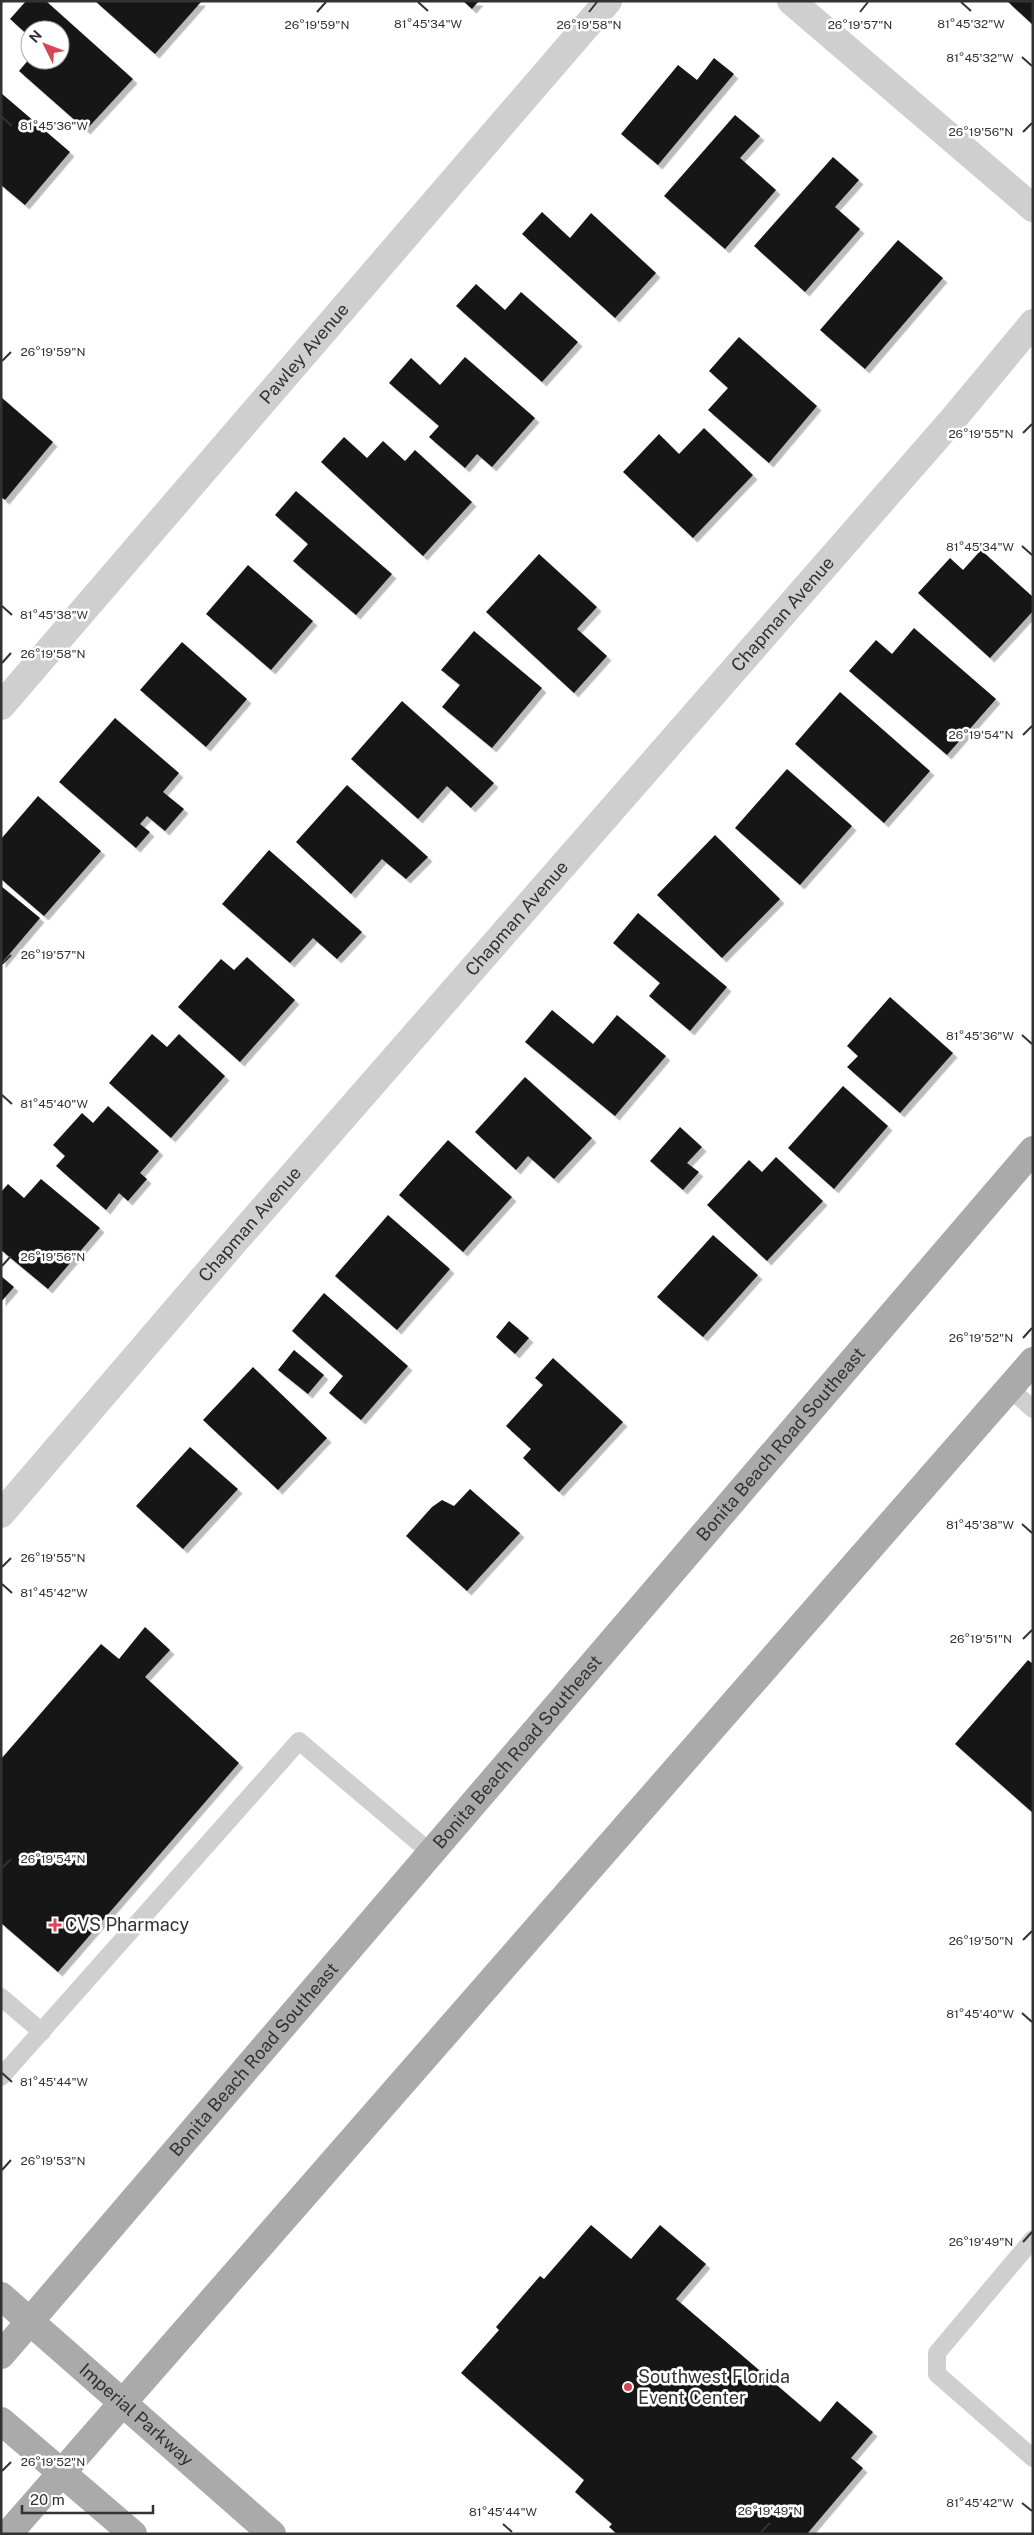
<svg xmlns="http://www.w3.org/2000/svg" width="1034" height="2535" font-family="'Public Sans',sans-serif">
<defs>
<filter id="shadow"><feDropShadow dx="4.5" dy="4.5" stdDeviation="0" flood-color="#0004"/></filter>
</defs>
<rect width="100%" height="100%" fill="#fff"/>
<path fill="#191919" filter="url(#shadow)" d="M26 1H46L133 79 86 130 19 71 30 58V60H60V30H30V37L10 19Z
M95 1H200L201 2 155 54Z
M463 1H479L472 9Z
M1007 1H1033V25Z
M714 58 734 74 658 165 621 134 678 65 697 80Z
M1 93 70 152 25 205 1 185Z
M735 115 760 136 740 158 776 190 725 249 664 196Z
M833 157 859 180 835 207 860 229 805 292 754 246Z
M542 212 570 238 591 213 656 273 615 318 522 234Z
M898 240 943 278 865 369 820 330Z
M476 284 505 310 521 292 578 342 542 382 456 306Z
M739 337 817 406 769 463 708 410 728 388 709 371Z
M465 357 535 418 492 467 477 454 465 468 429 437 439 426 389 383 411 358 440 385Z
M1 397 53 442 5 500 1 497Z
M704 428 753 475 693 538 623 472 659 434 679 454Z
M344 437 367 458 383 441 405 461 415 450 472 502 423 556 321 462Z
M296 491 392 574 356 615 293 561 308 544 275 515Z
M981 550 1033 597V611L990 658 918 593 950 558 963 570Z
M539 554 597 607 577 629 607 656 574 693 486 612Z
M248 565 313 621 271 670 206 614Z
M914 628 996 699 947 755 849 671 876 640 892 654Z
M474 631 542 688 492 748 442 707 460 685 441 670Z
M182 642 247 699 206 747 140 690Z
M840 692 930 771 884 823 795 744Z
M402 701 494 783 471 808 447 786 418 819 351 759Z
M115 718 179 773 163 792 184 809 165 831 147 816 140 824 150 832 136 848 59 782Z
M787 769 852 826 800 885 735 828Z
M347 785 428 857 406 879 382 859 351 894 296 842Z
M38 796 101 851 44 916 1 879V839Z
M715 835 780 899 722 958 657 895Z
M269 850 362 932 337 959 313 938 290 963 222 904Z
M1 886 40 918 1 964Z
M638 913 727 987 690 1031 649 996 660 983 613 943Z
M247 957 295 1000 240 1062 178 1007 221 959 234 970Z
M890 997 953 1053 900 1113 847 1067 858 1056 847 1046Z
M552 1010 593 1044 617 1015 666 1056 615 1116 525 1042Z
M152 1034 167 1047 179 1034 225 1076 171 1138 109 1083Z
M525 1077 592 1138 554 1179 528 1156 516 1170 475 1132Z
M843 1086 888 1126 834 1189 788 1148Z
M108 1106 159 1151 140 1173 147 1179 128 1201 119 1193 106 1210 56 1166 65 1156 53 1145 82 1113 93 1123Z
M680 1127 702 1147 687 1163 699 1172 683 1190 650 1161Z
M448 1140 512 1197 463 1252 399 1195Z
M776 1157 823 1201 767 1261 707 1205 749 1160 762 1172Z
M41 1179 100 1228 48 1289 1 1250V1192L8 1184 24 1198Z
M388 1215 450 1269 397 1330 335 1276Z
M713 1235 758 1275 703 1337 657 1297Z
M1 1276 14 1287 1 1302Z
M324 1293 408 1366 361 1420 329 1393 343 1376 292 1331Z
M509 1321 529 1338 515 1354 496 1337Z
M294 1350 324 1375 308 1394 278 1370Z
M553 1358 623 1422 559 1492 523 1458 531 1449 506 1426 543 1385 535 1378Z
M253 1367 327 1438 278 1490 203 1420Z
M190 1447 238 1489 183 1549 136 1506Z
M470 1489 520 1533 467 1591 406 1536 432 1507 442 1500 454 1506Z
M145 1627 170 1650 145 1677 239 1763 58 1972 1 1923V1759L101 1644 119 1659Z
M1028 1660 1033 1664V1813L955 1744Z
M591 2225 631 2259 660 2225 706 2264 676 2299 820 2422 837 2401 873 2432 851 2458 863 2468 807 2534H617L609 2527 612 2524 575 2492 584 2480 461 2373 499 2330 496 2327 540 2276 544 2279Z"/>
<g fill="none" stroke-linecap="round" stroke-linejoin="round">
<path stroke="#cfcfcf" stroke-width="18" d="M1009 1388 1033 1409
M1 1997 42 2032
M1 2077 299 1741 431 1853
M1033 2239 937 2353V2374L1033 2458"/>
<g stroke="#cfcfcf" stroke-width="28">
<path d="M791 1 1033 208"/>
<path id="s1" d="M1 706 608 1"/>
<path id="s2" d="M1 1514 229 1248 954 418 1033 323"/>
</g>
<g stroke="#aaa" stroke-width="28">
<path id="s3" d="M1 2296 272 2534"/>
<path id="s4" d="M1 2355 1033 1150"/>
<path d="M1 2421 133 2534"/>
<path d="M8 2534 1033 1361"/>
</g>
</g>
<path fill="none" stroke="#323232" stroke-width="2" d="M418 2 428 11M961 2 971 11M317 12 326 2M589 12 597 2M860 12 868 2M1022 57 1032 66M2 117 12 126M1023 132 1032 123M2 361 11 352M1023 433 1032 424M1022 546 1032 555M2 606 12 615M2 663 11 653M1023 735 1032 726M2 964 11 955M1022 1035 1032 1044M2 1095 12 1104M2 1266 11 1256M1023 1338 1032 1328M1022 1524 1032 1533M2 1567 11 1558M2 1584 12 1593M1023 1639 1032 1630M2 1868 11 1859M1023 1940 1032 1931M1022 2013 1032 2022M2 2073 12 2082M2 2170 11 2160M1023 2242 1032 2232M2 2471 11 2462M1022 2503 1032 2511M503 2524 512 2532M761 2532 770 2523"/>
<g fill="#d84554" stroke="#fff" stroke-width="2">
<path d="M52.5 1917.5h5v5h5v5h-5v5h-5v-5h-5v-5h5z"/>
<circle cx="628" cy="2387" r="5"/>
</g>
<g text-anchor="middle" stroke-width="5" stroke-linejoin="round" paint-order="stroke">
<g font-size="18" fill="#323232" stroke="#fff">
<text dy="6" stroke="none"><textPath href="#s1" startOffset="465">Pawley Avenue</textPath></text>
<text dy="6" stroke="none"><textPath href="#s2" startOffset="1192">Chapman Avenue</textPath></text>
<text dy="6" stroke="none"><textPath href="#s2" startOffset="788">Chapman Avenue</textPath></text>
<text dy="6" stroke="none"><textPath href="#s2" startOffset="382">Chapman Avenue</textPath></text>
<text dy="6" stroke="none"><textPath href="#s4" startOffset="1199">Bonita Beach Road Southeast</textPath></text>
<text dy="6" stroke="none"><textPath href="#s4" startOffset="794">Bonita Beach Road Southeast</textPath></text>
<text dy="6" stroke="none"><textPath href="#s4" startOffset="389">Bonita Beach Road Southeast</textPath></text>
<text dy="6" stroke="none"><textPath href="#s3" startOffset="180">Imperial Parkway</textPath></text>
</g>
<g font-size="18" fill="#323232" stroke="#fff" text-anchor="start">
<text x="65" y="1931">CVS Pharmacy</text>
<text x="638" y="2383">Southwest Florida<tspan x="638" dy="21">Event Center</tspan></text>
</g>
</g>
<g font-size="12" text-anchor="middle" fill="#323232" stroke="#fff" stroke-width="5" stroke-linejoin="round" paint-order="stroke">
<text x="428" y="28">81°45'34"W</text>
<text x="971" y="28">81°45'32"W</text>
<text x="317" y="29">26°19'59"N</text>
<text x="589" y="29">26°19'58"N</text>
<text x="860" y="29">26°19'57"N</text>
<text x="980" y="62">81°45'32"W</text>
<text x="54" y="130">81°45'36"W</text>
<text x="981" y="136">26°19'56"N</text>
<text x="53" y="356">26°19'59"N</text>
<text x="981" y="438">26°19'55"N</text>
<text x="980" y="551">81°45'34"W</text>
<text x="54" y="619">81°45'38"W</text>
<text x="53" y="658">26°19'58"N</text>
<text x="981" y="739">26°19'54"N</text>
<text x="53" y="959">26°19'57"N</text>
<text x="980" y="1040">81°45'36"W</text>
<text x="54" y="1108">81°45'40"W</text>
<text x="53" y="1261">26°19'56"N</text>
<text x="981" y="1342">26°19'52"N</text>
<text x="980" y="1529">81°45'38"W</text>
<text x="53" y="1562">26°19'55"N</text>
<text x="54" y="1597">81°45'42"W</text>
<text x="981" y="1643">26°19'51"N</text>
<text x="53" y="1863">26°19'54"N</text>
<text x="981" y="1945">26°19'50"N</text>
<text x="980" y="2018">81°45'40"W</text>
<text x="54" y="2086">81°45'44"W</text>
<text x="53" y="2165">26°19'53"N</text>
<text x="981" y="2246">26°19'49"N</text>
<text x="53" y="2466">26°19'52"N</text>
<text x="980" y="2507">81°45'42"W</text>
<text x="770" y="2515">26°19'49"N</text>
<text x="503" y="2516">81°45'44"W</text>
</g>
<rect width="1034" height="2535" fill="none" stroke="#323232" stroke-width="5"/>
<g transform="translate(45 45) rotate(312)"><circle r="24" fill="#ffffff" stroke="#adadad"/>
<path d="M0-4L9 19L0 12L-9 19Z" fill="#d84554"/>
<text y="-8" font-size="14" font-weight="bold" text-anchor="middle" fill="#323232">N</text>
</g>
<path d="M22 2505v8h131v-8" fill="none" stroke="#323232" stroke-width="2.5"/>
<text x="30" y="2505" font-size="15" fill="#323232" stroke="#ffffff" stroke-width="4" paint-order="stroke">20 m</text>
</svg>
